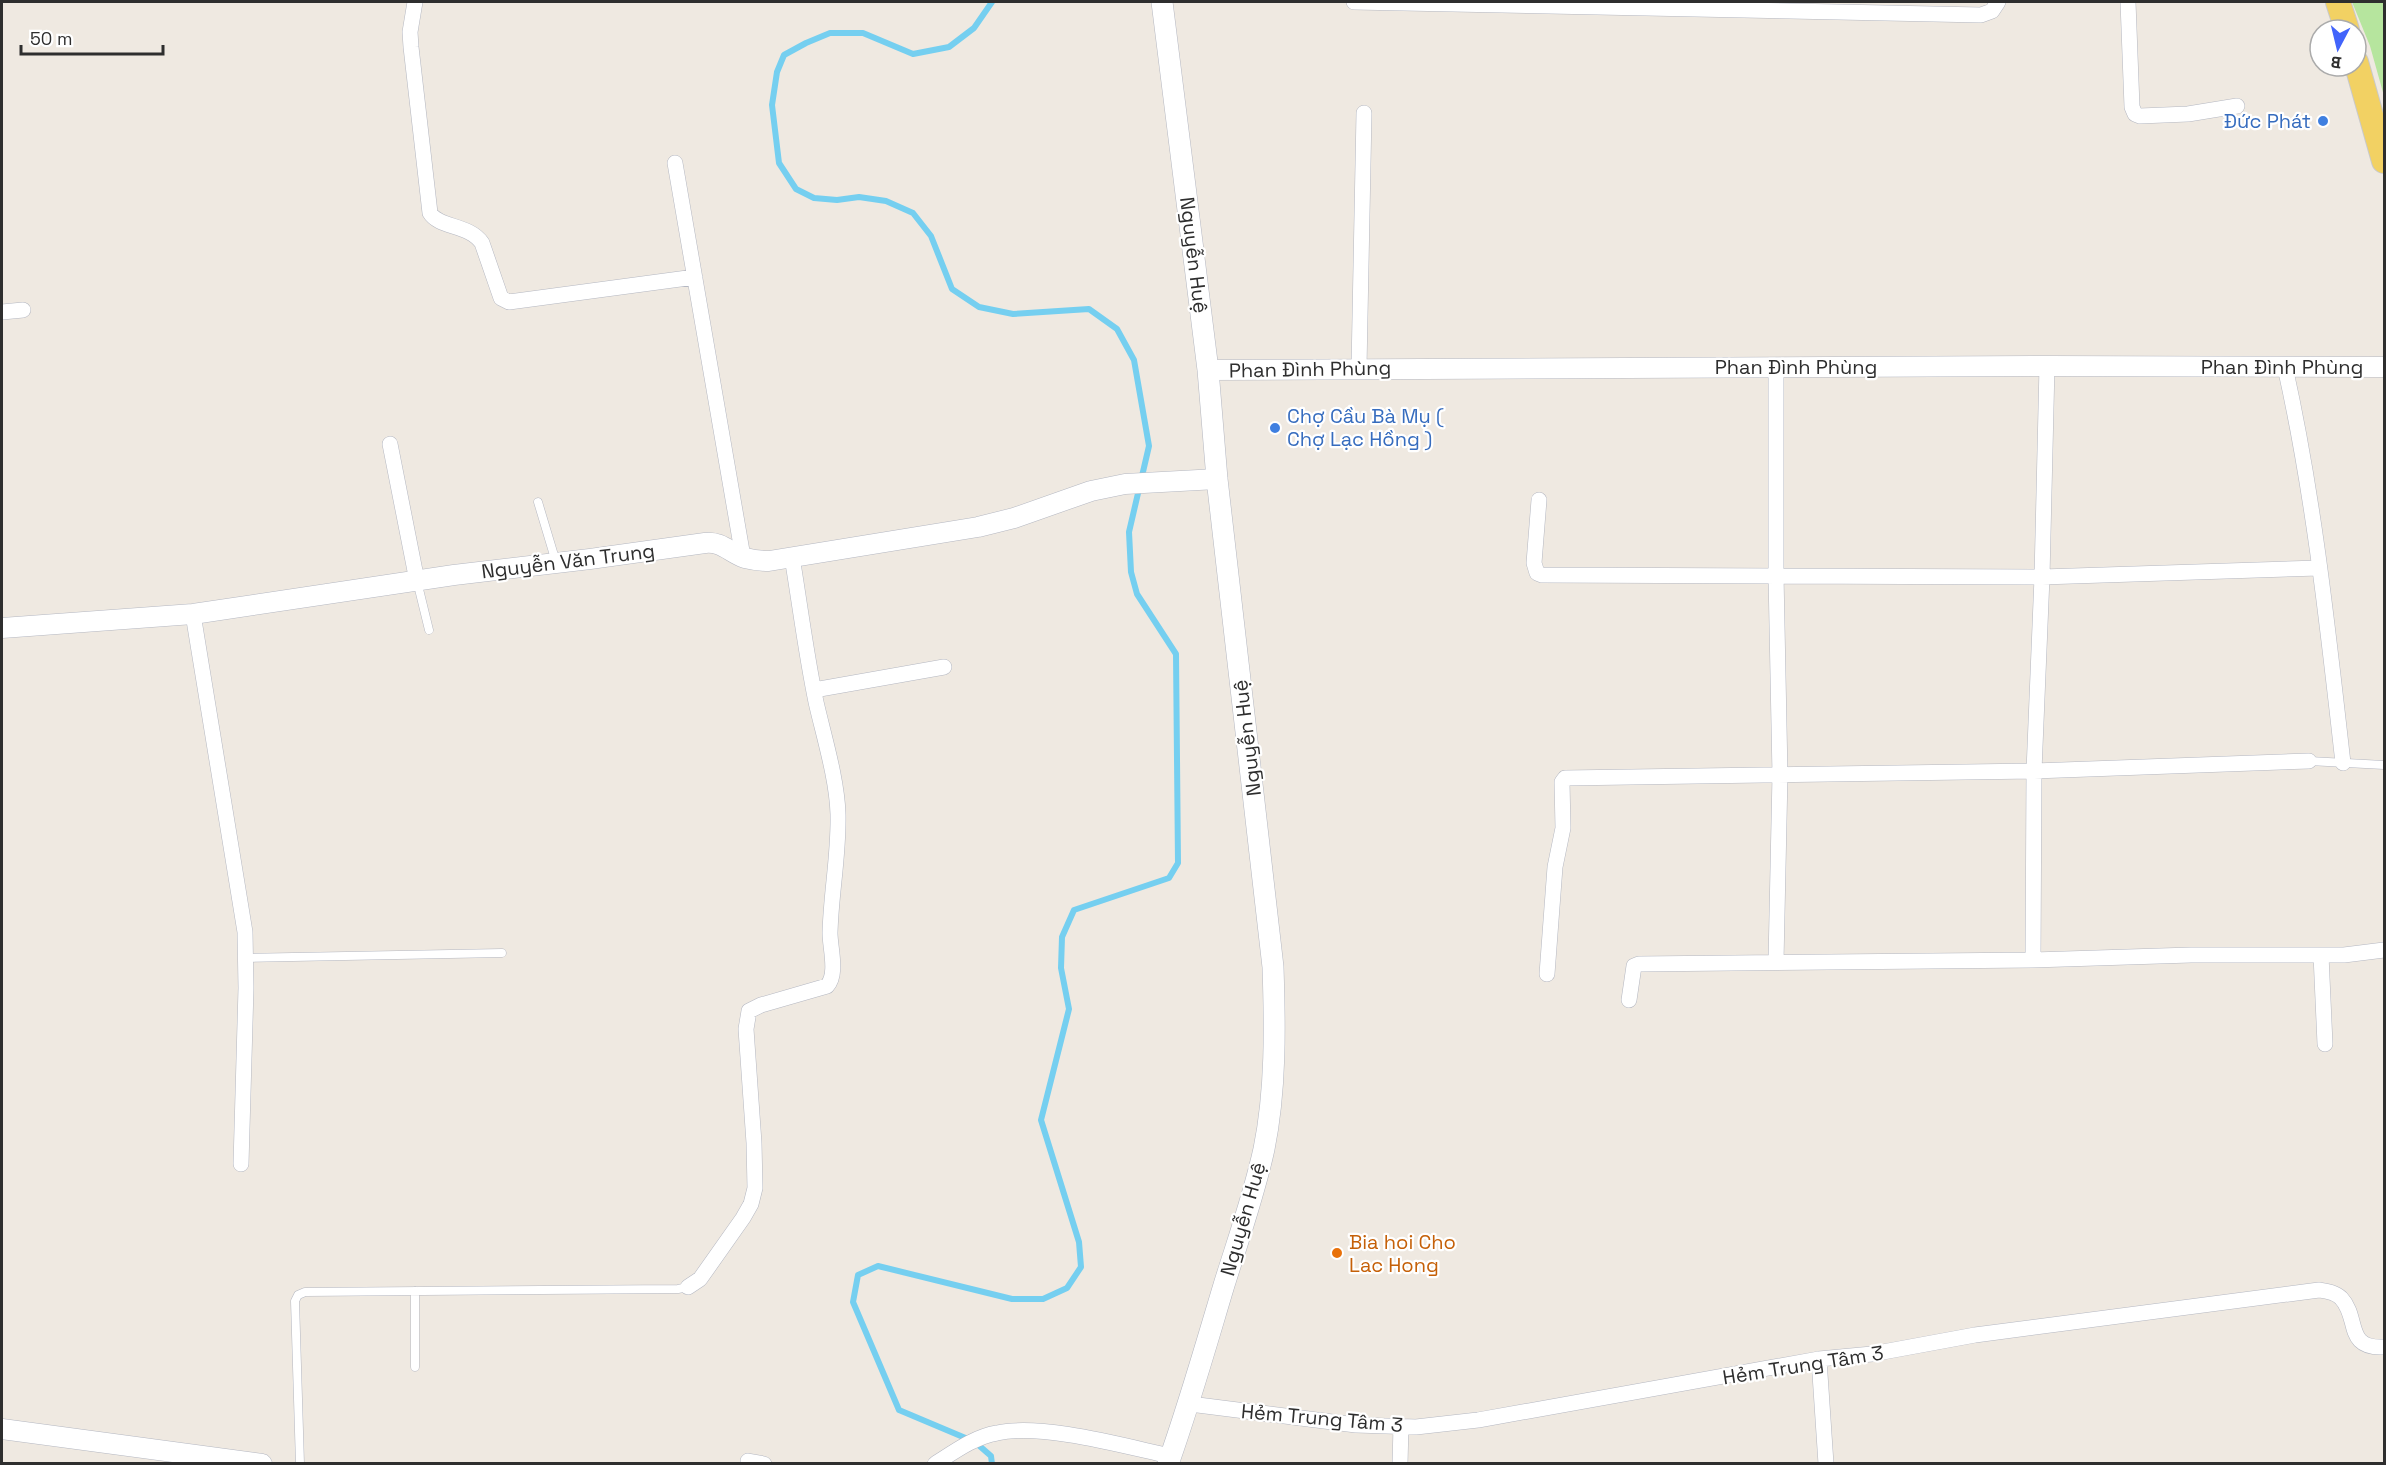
<svg xmlns="http://www.w3.org/2000/svg" width="2386" height="1465" font-family="'Space Grotesk',sans-serif">
<rect width="100%" height="100%" fill="#efe9e1"/>
<path fill="#b6e59e" d="M2352 2H2384V96L2370 46Z"/>
<g fill="none" stroke-linecap="round" stroke-linejoin="round">
<path stroke="#75cff0" stroke-width="6" d="M992 2 974 28 949 47 913 54 863 33H830L806 43 784 55 777 72 772 105 779 163 796 189 814 198 837 200 859 197 886 201 913 213 931 236 952 289 979 307 1013 314 1089 309 1117 329 1134 360 1149 446 1129 532 1131 572 1137 594 1176 654 1178 863 1169 878 1074 910 1062 937 1061 968 1069 1009 1041 1120 1079 1242 1081 1267 1067 1288 1043 1299H1012L878 1266 858 1275 853 1302 899 1410 975 1442 991 1456 992 1464"/>
<g stroke="#b4b7c1" stroke-width="9">
<path id="service" d="M538 502 556 562
M417 581 429 630
M2309 761 2384 765
M245 958 502 953
M415 1367V1291
M300 1464 295 1301 298 1295 305 1292 678 1289 688 1287"/>
</g>
<g stroke="#b4b7c1" stroke-width="16">
<path id="minor" d="M415 2 410 32 411 47 430 213C439 228 469 224 482 243L501 298 509 302 695 277
M1354 2 1981 15 1992 11 1998 2
M2128 2 2132 107 2135 114 2140 116 2188 114 2237 106
M675 163 743 557
M2 312 23 310
M2285 367C2314 497 2328 630 2343 763
M1359 368 1364 113
M390 444 417 581
M1539 500 1534 563 1537 573 1542 575 2042 577 2319 568
M193 614 245 932 246 988 241 1164
M814 690 944 667
M2321 955 2325 1044
M2033 960 2034 771 2042 577 2047 366
M1776 961 1780 775 1776 575V367
M1547 974 1555 867 1563 828 1562 782 1565 778 2034 771 2309 761
M1629 1000 1634 966 1639 964 2033 960 2191 955H2344L2384 950
M688 1287 700 1279 743 1218 751 1204 755 1188 754 1143 746 1029 749 1011 761 1005 827 986C838 974 830 948 830 933 831 893 839 854 838 814 837 779 824 737 816 702 806 654 800 605 792 557
M1819 1359 1826 1464
M1190 1404 1356 1425 1416 1427 1478 1420 1819 1359 1872 1354 1975 1335 2319 1290C2326 1291 2335 1292 2341 1298 2360 1318 2344 1349 2384 1347
M748 1461 764 1464
M935 1464C954 1452 974 1437 997 1433 1042 1423 1124 1446 1170 1456
M1400 1464 1401 1426"/>
</g>
<g stroke="#b4b7c1" stroke-width="21">
<path id="tertiary" d="M1208 370 2047 366 2384 367
M2 628 193 614 454 575 590 559 705 543C722 541 730 553 745 558 753 560 761 561 769 561L978 527 1014 518 1091 491 1125 484 1217 479
M2 1429 262 1464"/>
</g>
<g stroke="#b4b7c1" stroke-width="22">
<path id="secondary" d="M1162 2 1208 370 1217 479 1273 967C1275 1026 1276 1090 1264 1149 1254 1195 1238 1240 1224 1285 1206 1345 1189 1405 1168 1464"/>
</g>
<g stroke="#c9c9c9" stroke-width="26">
<path id="primary" d="M2338 2 2347 30
M2356 62 2384 161"/>
</g>
<use href="#service" stroke="#fff" stroke-width="8"/>
<use href="#minor" stroke="#fff" stroke-width="15"/>
<use href="#tertiary" stroke="#fff" stroke-width="20"/>
<use href="#secondary" stroke="#fff" stroke-width="21"/>
<use href="#primary" stroke="#f2d163" stroke-width="24"/>
</g>
<g fill="#3f7fe0" stroke="#fff" stroke-width="2">
<circle cx="2323" cy="121" r="6"/>
<circle cx="1275" cy="428" r="6"/>
</g>
<circle fill="#e8710a" stroke="#fff" stroke-width="2" cx="1337" cy="1253" r="6"/>
<g text-anchor="middle" stroke-width="4.5" stroke-linejoin="round" paint-order="stroke">
<g font-size="20" fill="#366cbe" stroke="#fff" text-anchor="end">
<text x="2311" y="128">Đức Phát</text>
<text x="1287" y="423" text-anchor="start">Chợ Cầu Bà Mụ (<tspan x="1287" dy="23">Chợ Lạc Hồng )</tspan></text>
</g>
<g font-size="20" fill="#2e2e2e" stroke="#fff">
<text transform="translate(1194 255) rotate(83)" y="7">Nguyễn Huệ</text>
<text x="1796" y="374">Phan Đình Phùng</text>
<text x="2282" y="374">Phan Đình Phùng</text>
<text transform="translate(1310 369) rotate(-1)" y="7">Phan Đình Phùng</text>
<text transform="translate(568 561) rotate(-7)" y="7">Nguyễn Văn Trung</text>
<text transform="translate(1247 738) rotate(-97)" y="7">Nguyễn Huệ</text>
<text transform="translate(1243 1219) rotate(-74)" y="7">Nguyễn Huệ</text>
<text transform="translate(1803 1365) rotate(-9)" y="7">Hẻm Trung Tâm 3</text>
<text transform="translate(1322 1418) rotate(5)" y="7">Hẻm Trung Tâm 3</text>
</g>
<g font-size="20" fill="#c56008" stroke="#fff" text-anchor="start">
<text x="1349" y="1249">Bia hoi Cho<tspan x="1349" dy="23">Lac Hong</tspan></text>
</g>
</g>
<rect width="2386" height="1465" fill="none" stroke="#2e2e2e" stroke-width="6"/>
<g transform="translate(2338 48) rotate(187)"><circle r="28" fill="#ffffff" stroke="#ababab" stroke-width="1.5"/>
<path d="M0-4.5L10 22L0 15L-10 22Z" fill="#4264fb"/>
<text y="-9" font-size="16" font-weight="bold" text-anchor="middle" fill="#2e2e2e">B</text>
</g>
<path d="M21 45v9h142v-9" fill="none" stroke="#2e2e2e" stroke-width="3"/>
<text x="30" y="45" font-size="18" fill="#2e2e2e" stroke="#ffffff" stroke-width="4.5" paint-order="stroke">50 m</text>
</svg>
